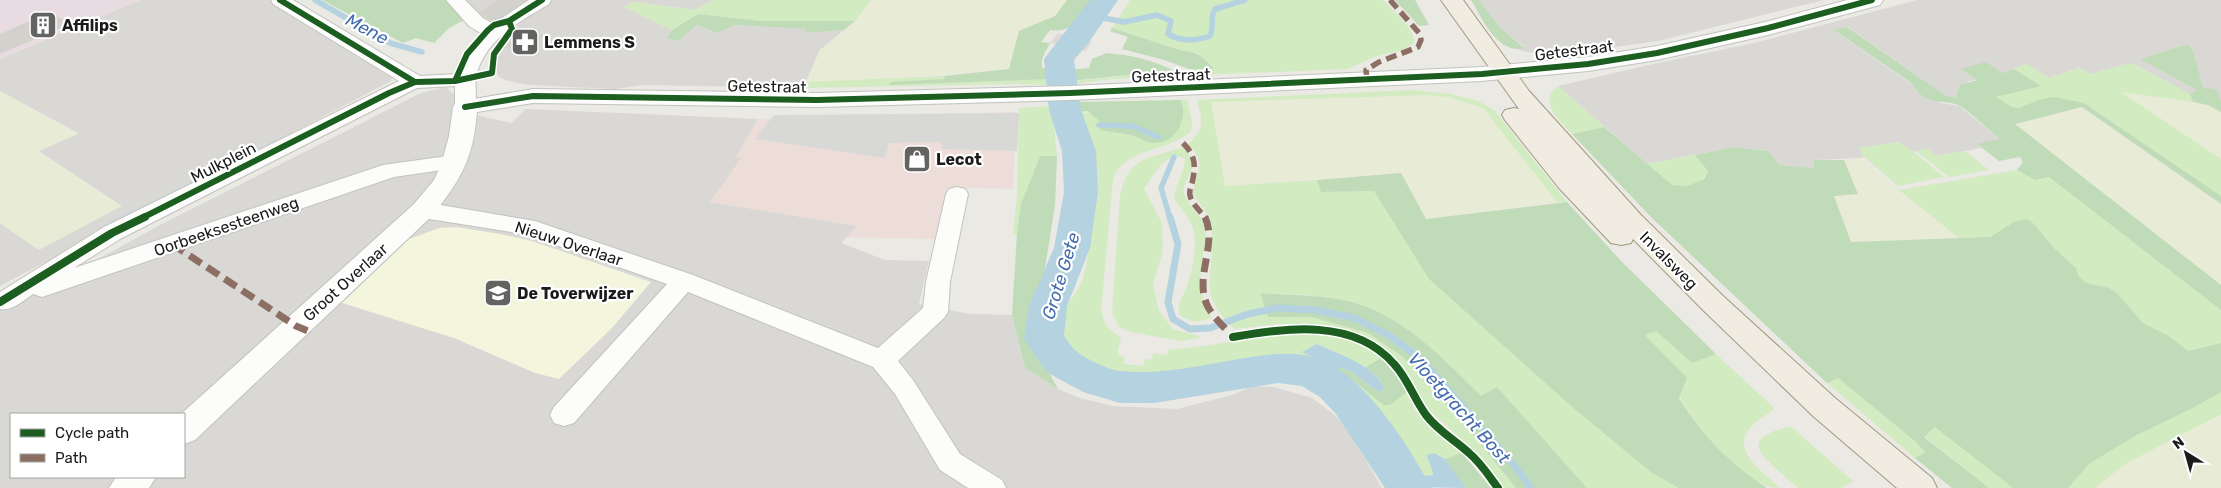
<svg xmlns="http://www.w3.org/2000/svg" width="2221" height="488" font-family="Rubik,sans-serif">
<rect width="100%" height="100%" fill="#eae9e4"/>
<path fill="#d9d8d5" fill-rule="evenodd" d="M140 0H275L392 72 391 81 0 286V223L39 250 38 151 78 133 0 91V59Z
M463 0H533L499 20 490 23 480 18Z
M550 0H713L695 10 633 2 625 7 672 30 666 38 678 41 697 25 711 31 725 30 734 25 806 29V33L844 30 820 50 803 88 644 85 615 89 530 85 508 81 499 77 492 65 493 55 529 13Z
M1485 0H1824L1658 41 1580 52 1539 54 1518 50 1522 49 1523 46 1499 26 1479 1Z
M1917 0H2221V102L2216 90 2203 87 2193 52 2188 44 2140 59 2198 90 2190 94 2134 64H2127L2091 74 2079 68 2049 78 2027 64 2002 73 1962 69 1977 80 1968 81 1956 98 1945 95 1848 27 1835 31 1911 84 1916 90 1941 103 1959 106 2001 140 1978 145 1981 148 1936 156 1928 149 1914 152 1898 142 1860 148 1864 157 1860 158 1814 160 1815 168 1780 165 1768 151 1734 147 1647 164 1558 86 1653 64 1754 43Z
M446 87 476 115 511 123 526 109 758 119 736 157 742 158 710 202 857 226 841 243 885 260 929 261 919 304 970 314 1012 315 1025 368 1058 389 1080 398 1113 406 1177 409 1232 395 1252 386 1274 387 1312 398 1336 416 1352 436 1382 488H0V309L23 300 162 224 421 93ZM11 414H184V477H11Z"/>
<path fill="#edddd8" d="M1016 112 1013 189 947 188 935 239 846 237 857 226 710 202 741 158 736 157 758 119Z"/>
<path fill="#e8dce2" d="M0 0H140L0 59Z"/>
<path fill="#f3f5dd" d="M456 227 500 234 532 241 651 282 612 328 559 379 535 373 454 338 342 303 409 239 439 228Z"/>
<path fill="#e8ecd6" d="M871 0H1067L1055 16 1019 31 1009 69 871 80 806 82 820 50 855 21Z
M0 91 78 134 39 151 122 206 39 250 0 223Z
M2120 92 2208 105 2221 112V159Z
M1428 95 1449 97 1483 108 1557 202 1426 219 1401 173 1225 186 1211 102Z
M2082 107 2221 204V285L2015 124Z
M1860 158 1899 190 1959 238 1850 242 1833 195 1858 193 1844 160Z
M2221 414V488H2095L2125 464Z"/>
<path fill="#d2ebc0" d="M713 0H871L855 21H761L698 14 672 30 624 7 633 2 695 10Z
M1130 0H1383C1393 11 1415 28 1414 43L1402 50 1374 57 1348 69 1202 75 1189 69H1214C1206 58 1197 51 1184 51L1112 28Z
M2027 64 2049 78 2080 68 2091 74 2127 64H2134L2190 94 2193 102 2121 92 2221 159V196L2084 103 2038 100 2019 108 2012 107 1995 97 2041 86 2014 69Z
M1173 70 1188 76 1111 79 1075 84V81Z
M944 76 945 79 891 82 889 85 1051 79V81H1047L1046 85 1012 84 803 88 806 82Z
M1558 86 1604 127 1572 134C1561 122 1549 113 1549 95Z
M1413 90 1451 94 1478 101 1495 111 1567 202H1557L1483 108 1449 97 1428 95 1211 102 1225 186 1317 180 1321 192 1374 191 1429 279 1571 406 1652 473 1679 488H1587L1497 387 1481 396C1447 362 1412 325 1367 307 1340 296 1288 293 1260 294L1268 317H1312L1368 333 1403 357 1464 424 1516 488H1504L1470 447 1427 408 1414 384 1397 361 1363 336 1313 324H1278L1235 329C1199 295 1212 285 1212 242 1212 234 1212 226 1210 219 1207 210 1197 203 1193 193 1195 170 1209 165 1188 144 1206 128 1202 121 1197 100Z
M1181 100H1187L1192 121 1191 131C1169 152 1125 147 1113 179L1101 311 1106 326 1121 338 1117 354 1125 358 1123 364 1143 366 1145 359 1152 360 1153 353 1167 355 1168 350 1211 345 1289 332H1317L1352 339 1381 358 1366 367 1317 344 1303 352 1316 359 1314 364C1307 365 1303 361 1296 360 1282 358 1265 357 1251 359 1229 362 1209 372 1188 375 1150 382 1057 383 1059 327 1060 308 1074 299 1081 283 1084 278 1084 271 1086 265 1093 233 1093 200 1095 167H1089L1084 128 1071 113C1086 111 1092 112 1102 123L1100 130 1131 135 1148 142 1183 105Z
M1052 106 1057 156H1040L1021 204 1017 234 1013 235 1017 196 1019 108Z
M1898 142 1914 152 1944 177 1898 186 1864 157 1859 148Z
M1182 147C1206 169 1182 175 1184 192 1185 204 1201 213 1204 225 1206 232 1205 240 1204 248 1200 276 1196 292 1212 318L1195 322 1180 316C1175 304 1185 295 1188 283 1193 268 1198 244 1193 228 1190 218 1179 207 1174 198 1175 184 1185 173 1185 159 1167 148 1153 176 1144 189L1162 223 1163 251 1153 284 1159 311 1173 329 1202 337 1181 341 1130 332 1119 327 1112 313 1120 195C1130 154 1149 160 1182 147Z
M1928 149 1936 156 1965 151 1989 170 1949 177 1916 151Z
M1695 155 1708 171C1702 183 1685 191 1671 185 1663 180 1654 170 1647 164Z
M2017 170 2040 180 2049 177 2221 310V343L2188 351 2169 336 2143 323 2117 293 2109 288 2086 283 2079 277 2076 268 2054 248 2033 223 2014 222 1990 237 1959 238 1899 190Z
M1656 331 1692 363 1716 354 1773 407V410C1766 416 1756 420 1751 427 1729 450 1764 473 1780 488 1764 488 1756 481 1743 471 1697 435 1672 385 1645 335Z
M1342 377C1361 382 1371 399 1390 405L1407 392 1420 416 1462 453 1445 459 1434 453 1428 461 1433 469V475L1422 476 1409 465 1374 414 1337 379Z
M1838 378 1916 442 1925 452 1915 458 1827 383Z
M2221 392V414L2125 464 2095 488H2068L2089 464 2135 436 2193 408Z
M1791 427 1796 431 1853 481 1841 488H1798C1789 479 1764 461 1759 449 1754 435 1781 428 1791 427Z
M1935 427 2013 488H1989L1924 436Z"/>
<path fill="#c0dbb7" d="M322 0H447L468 18 449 28 434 43 416 38 403 43Z
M1067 0H1091C1081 17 1072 34 1050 30L1041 42 1050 43C1046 51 1040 59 1042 68L1050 69 1051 79 889 85 891 82 945 79 944 76 1009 69 1019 31 1055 16Z
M1395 0H1415L1429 25 1419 26Z
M1471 0H1485L1479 1 1499 26 1523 47 1522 49C1496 52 1482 18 1471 0Z
M698 14 761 21H855L844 30 805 33V29L735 25 717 33 697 25 678 41 666 38 672 30Z
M1847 27 1945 95 1956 98 1960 85 1977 80 1961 69 1986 62 2002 73 2014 69 2041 86 1996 97 2012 107 2019 108 2038 100 2053 97 2084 103 2221 196V204L2082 107 2015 124 2221 285V310L2049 177 2036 180 2017 170 2023 162 2020 157 1999 161 1977 144 2000 139C1991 132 1967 109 1958 105 1936 98 1927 107 1911 83L1834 30Z
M1112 28 1183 51C1197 51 1206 59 1214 69H1189L1161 59 1122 49 1128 37 1110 31Z
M2188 44 2193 51 2203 87 2217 90 2221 102V112L2208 105 2193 102 2190 94 2197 90 2140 59Z
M1107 53C1130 55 1152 60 1173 70L1070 81 1068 70 1089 68 1092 59Z
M1181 100C1188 120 1176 143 1154 143 1146 143 1139 137 1131 135 1121 133 1110 132 1100 130L1102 123 1087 111 1071 113V105L1078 102Z
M1604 127 1672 185 1688 186 1704 179 1708 171 1695 155 1734 147 1768 151 1780 165 1814 168V160H1844L1858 194 1834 196 1851 242 1990 237 2014 222 2027 219 2033 223 2054 248 2076 268 2079 277 2086 283 2109 288 2117 293 2143 323 2169 336 2188 351 2221 343V392L2193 408 2135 436 2089 464 2068 488H2013L1935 427 1924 437 1989 488H1952L1915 458 1925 452 1916 442 1838 378 1827 383 1652 218 1572 134Z
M1040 156H1057L1055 205 1043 281 1030 331 1035 347 1058 389 1025 368 1012 315 1017 234 1021 204Z
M1401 173 1426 219 1567 202 1621 261 1716 354 1692 363 1656 331 1645 335 1687 378 1679 398C1704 437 1729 463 1767 488H1679L1652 473 1571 406 1429 279 1374 191 1321 192 1317 180Z
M1260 293C1293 296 1336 294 1367 307 1412 325 1447 362 1481 396L1497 387 1587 488H1516L1464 424 1403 357 1368 333 1312 317H1268Z
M1381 358 1397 376 1407 392 1390 405H1384L1351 379 1342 377 1337 379 1329 372 1330 369C1346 362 1364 383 1378 391L1385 390 1379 379 1366 367Z
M1462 453 1491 488H1466L1445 459Z"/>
<path fill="#d8d8d6" d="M1019 113 1017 151 942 149 941 142 889 143 885 158 755 139 774 115Z
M281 134 289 140 107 231 100 224Z
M653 284 666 287 619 342 605 338Z"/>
<path fill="#b4d2e0" d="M1317 344C1340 356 1374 363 1385 390L1378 391C1364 383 1346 362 1330 369L1329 372 1309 365 1314 364 1316 359 1302 352Z
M1434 453 1445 459 1466 488C1452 488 1438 487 1424 488L1422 476 1433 475C1433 467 1428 463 1427 455Z"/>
<path fill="#dcdbd9" d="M1058 33 1092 41 1086 51 1050 43Z
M1050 81H1069L1071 108 1052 109Z"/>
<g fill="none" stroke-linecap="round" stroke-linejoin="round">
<path stroke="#b4d2e0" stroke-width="5.5" d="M315 0 390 43 422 52
M1093 16 1124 22 1157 15 1171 21 1168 34C1182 42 1195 41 1210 36 1215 26 1209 18 1215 9L1245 0
M1050 74 1061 73
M1099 125 1133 126 1158 137
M1071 128 1082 126
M1170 218 1161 188 1174 157"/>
<path stroke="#b4d2e0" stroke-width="7" d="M1170 217 1178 244 1168 302 1173 319 1190 329 1210 328 1248 314 1278 308 1315 310 1355 318 1390 336 1422 360 1514 465 1531 488"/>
<path fill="#b4d2e0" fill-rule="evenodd" d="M1090 0H1118L1089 42 1074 60 1081 110 1096 151 1098 192 1090 248 1067 306 1064 336C1068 341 1071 347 1076 351 1084 358 1109 370 1120 371 1161 376 1211 363 1252 357 1276 353 1303 351 1326 362 1367 381 1411 448 1431 488H1385L1336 414 1320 397 1302 386 1278 383 1154 403H1120L1083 392 1048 373 1024 339 1029 306 1054 248 1064 192 1062 151 1049 110 1044 59Z"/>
</g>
<path fill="#d2d1cc" d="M499 0H526L493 22 479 12Z
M48 13 72 23 0 54V34Z
M519 32 544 35 534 49 505 48Z"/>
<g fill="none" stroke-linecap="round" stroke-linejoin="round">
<g stroke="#c2c2c0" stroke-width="2">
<path id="minor" d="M271 0H293L420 76 457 74 467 51 482 34 469 26 446 0H465L483 18 493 24 529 0H551L549 4C519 22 484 40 476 77 474 88 479 102 472 111L465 113 458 111 455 107V86L417 88 120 239 74 268 383 165 455 155 463 157 466 162 463 167 394 177 51 294 42 297 33 294C24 300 11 312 0 309V292L104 227 399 81 273 4Z
M957 187 965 189 968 194 950 282 948 312 944 318 898 361 913 380 960 454 1002 480 1006 488H968L940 470 895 394 873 367 688 292 574 423 564 426 554 423 550 415 554 407 667 284 524 234 423 218 415 215 411 210 415 205 423 202 535 221 693 275 878 348 923 308 926 282 946 194 949 189Z"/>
</g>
<g stroke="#c2c2c0" stroke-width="2">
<path id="tertiary" d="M1847 0H1883L1880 5 1768 35 1657 60 1588 71 1482 81 1070 100 817 107 533 103 477 112C473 160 461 179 432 216L195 440 184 444V414H181L414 204 434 180 441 165 449 136 453 107 456 102 533 89 817 93 1070 86 1482 67 1588 57 1657 46 1765 22Z
M116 477H156L149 488H109Z"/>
</g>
<g stroke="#a09981" stroke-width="2">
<path id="primary" d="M1441 0H1463L1529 91 1641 215 1723 296 1835 398 1932 478 1937 488H1897L1813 416 1703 310 1633 239 1631 243 1621 245 1611 243 1559 188 1505 120 1502 115 1505 110 1514 108 1519 109Z"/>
</g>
<use href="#minor" fill="#fcfcfb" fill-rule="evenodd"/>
<use href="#tertiary" fill="#fcfcfb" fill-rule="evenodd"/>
<use href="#primary" fill="#f0ece2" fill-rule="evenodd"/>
<path stroke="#8d6e63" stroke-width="5.5" stroke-dasharray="11 5.5" stroke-linecap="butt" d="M1367 80 1366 70 1379 62 1418 47 1421 40 1420 34 1390 0
M1183 143C1196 156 1196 166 1192 183 1191 187 1189 191 1190 195 1191 203 1200 211 1206 218"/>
<path stroke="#8d6e63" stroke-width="7" stroke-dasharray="14 7" stroke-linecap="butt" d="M1205 217C1218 245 1193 278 1208 307 1214 318 1225 328 1233 337
M172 244 296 326 308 331"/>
<g stroke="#fff" stroke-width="9">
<path id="cycleway-far1" d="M280 0 415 82
M455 81 467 54 488 30 494 25 509 21 542 0
M465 107 533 96 817 100 1070 93 1482 74 1588 64 1657 53 1768 28 1872 0
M142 218 389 93 415 82 455 81 492 73 494 54 512 29 509 21"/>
</g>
<g stroke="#fff" stroke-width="11">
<path id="cycleway" d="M0 302 112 233 145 217
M1233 337C1287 328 1354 318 1394 364 1408 379 1414 399 1426 415 1438 431 1455 440 1469 453 1481 463 1489 476 1498 488"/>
</g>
<use href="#cycleway-far1" stroke="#1b5e20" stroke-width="6"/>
<use href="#cycleway" stroke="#1b5e20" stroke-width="8"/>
</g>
<defs>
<g id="building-square" transform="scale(1.4375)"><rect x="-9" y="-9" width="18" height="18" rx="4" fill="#636361" stroke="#fff"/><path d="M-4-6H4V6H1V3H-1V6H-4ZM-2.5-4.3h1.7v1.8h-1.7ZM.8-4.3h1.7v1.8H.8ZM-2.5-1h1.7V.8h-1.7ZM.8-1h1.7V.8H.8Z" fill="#fff"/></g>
<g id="pharmacy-square" transform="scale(1.4375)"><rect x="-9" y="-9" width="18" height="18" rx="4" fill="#636361" stroke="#fff"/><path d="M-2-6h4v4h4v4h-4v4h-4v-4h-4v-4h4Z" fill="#fff"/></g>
<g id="shop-square" transform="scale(1.4375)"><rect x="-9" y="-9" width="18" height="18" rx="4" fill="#636361" stroke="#fff"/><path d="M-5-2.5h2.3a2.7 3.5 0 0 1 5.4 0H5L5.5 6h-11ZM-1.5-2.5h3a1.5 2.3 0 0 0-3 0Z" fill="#fff"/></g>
<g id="school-square" transform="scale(1.4375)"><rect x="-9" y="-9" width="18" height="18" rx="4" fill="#636361" stroke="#fff"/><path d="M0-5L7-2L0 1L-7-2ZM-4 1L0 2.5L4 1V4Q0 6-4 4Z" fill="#fff"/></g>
</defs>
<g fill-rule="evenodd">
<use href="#building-square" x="43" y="25"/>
<use href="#pharmacy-square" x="525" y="42"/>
<use href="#shop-square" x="917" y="159"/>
<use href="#school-square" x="498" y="293"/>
</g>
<g text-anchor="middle" stroke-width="4.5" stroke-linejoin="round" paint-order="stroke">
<g font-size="16" font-weight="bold" fill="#1b1b1b" stroke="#fff" text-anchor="start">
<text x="62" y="31">Affilips</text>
<text x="544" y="48">Lemmens S</text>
<text x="936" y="165">Lecot</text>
<text x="517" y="299">De Toverwijzer</text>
</g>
<g font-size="16" fill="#1b1b1b" stroke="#fff">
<text transform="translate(1574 50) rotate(-7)" y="6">Getestraat</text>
<text transform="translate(1171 75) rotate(-2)" y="6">Getestraat</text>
<text transform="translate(767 86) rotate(1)" y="6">Getestraat</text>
<text transform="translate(223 162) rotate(-27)" y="6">Mulkplein</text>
<text transform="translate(226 226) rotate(-19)" y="6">Oorbeeksesteenweg</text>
<text transform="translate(569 243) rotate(18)" y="6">Nieuw Overlaar</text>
<text transform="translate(1669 260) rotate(45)" y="6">Invalsweg</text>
<text transform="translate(345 282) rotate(-42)" y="6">Groot Overlaar</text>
</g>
<g font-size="18" font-style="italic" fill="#446daf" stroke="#fff">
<text transform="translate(367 29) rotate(28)" y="6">Mene</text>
<text transform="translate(1061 276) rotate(-73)" y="6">Grote Gete</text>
<text transform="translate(1459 408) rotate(48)" y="6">Vloetgracht Bost</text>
</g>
</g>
<rect x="10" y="413" width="175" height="65" fill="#ffffff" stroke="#a4a4a4"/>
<rect x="20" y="429" width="25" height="8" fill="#1b5e20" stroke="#a4a4a4"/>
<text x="55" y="438" font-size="15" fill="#1b1b1b">Cycle path</text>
<rect x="20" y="454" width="25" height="8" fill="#8d6e63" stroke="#a4a4a4"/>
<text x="55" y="463" font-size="15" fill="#1b1b1b">Path</text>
<g transform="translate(2186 453) rotate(323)" stroke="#ffffff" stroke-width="4" paint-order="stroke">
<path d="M0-4L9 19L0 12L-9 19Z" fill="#1b1b1b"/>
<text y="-8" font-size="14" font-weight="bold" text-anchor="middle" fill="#1b1b1b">N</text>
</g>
</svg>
